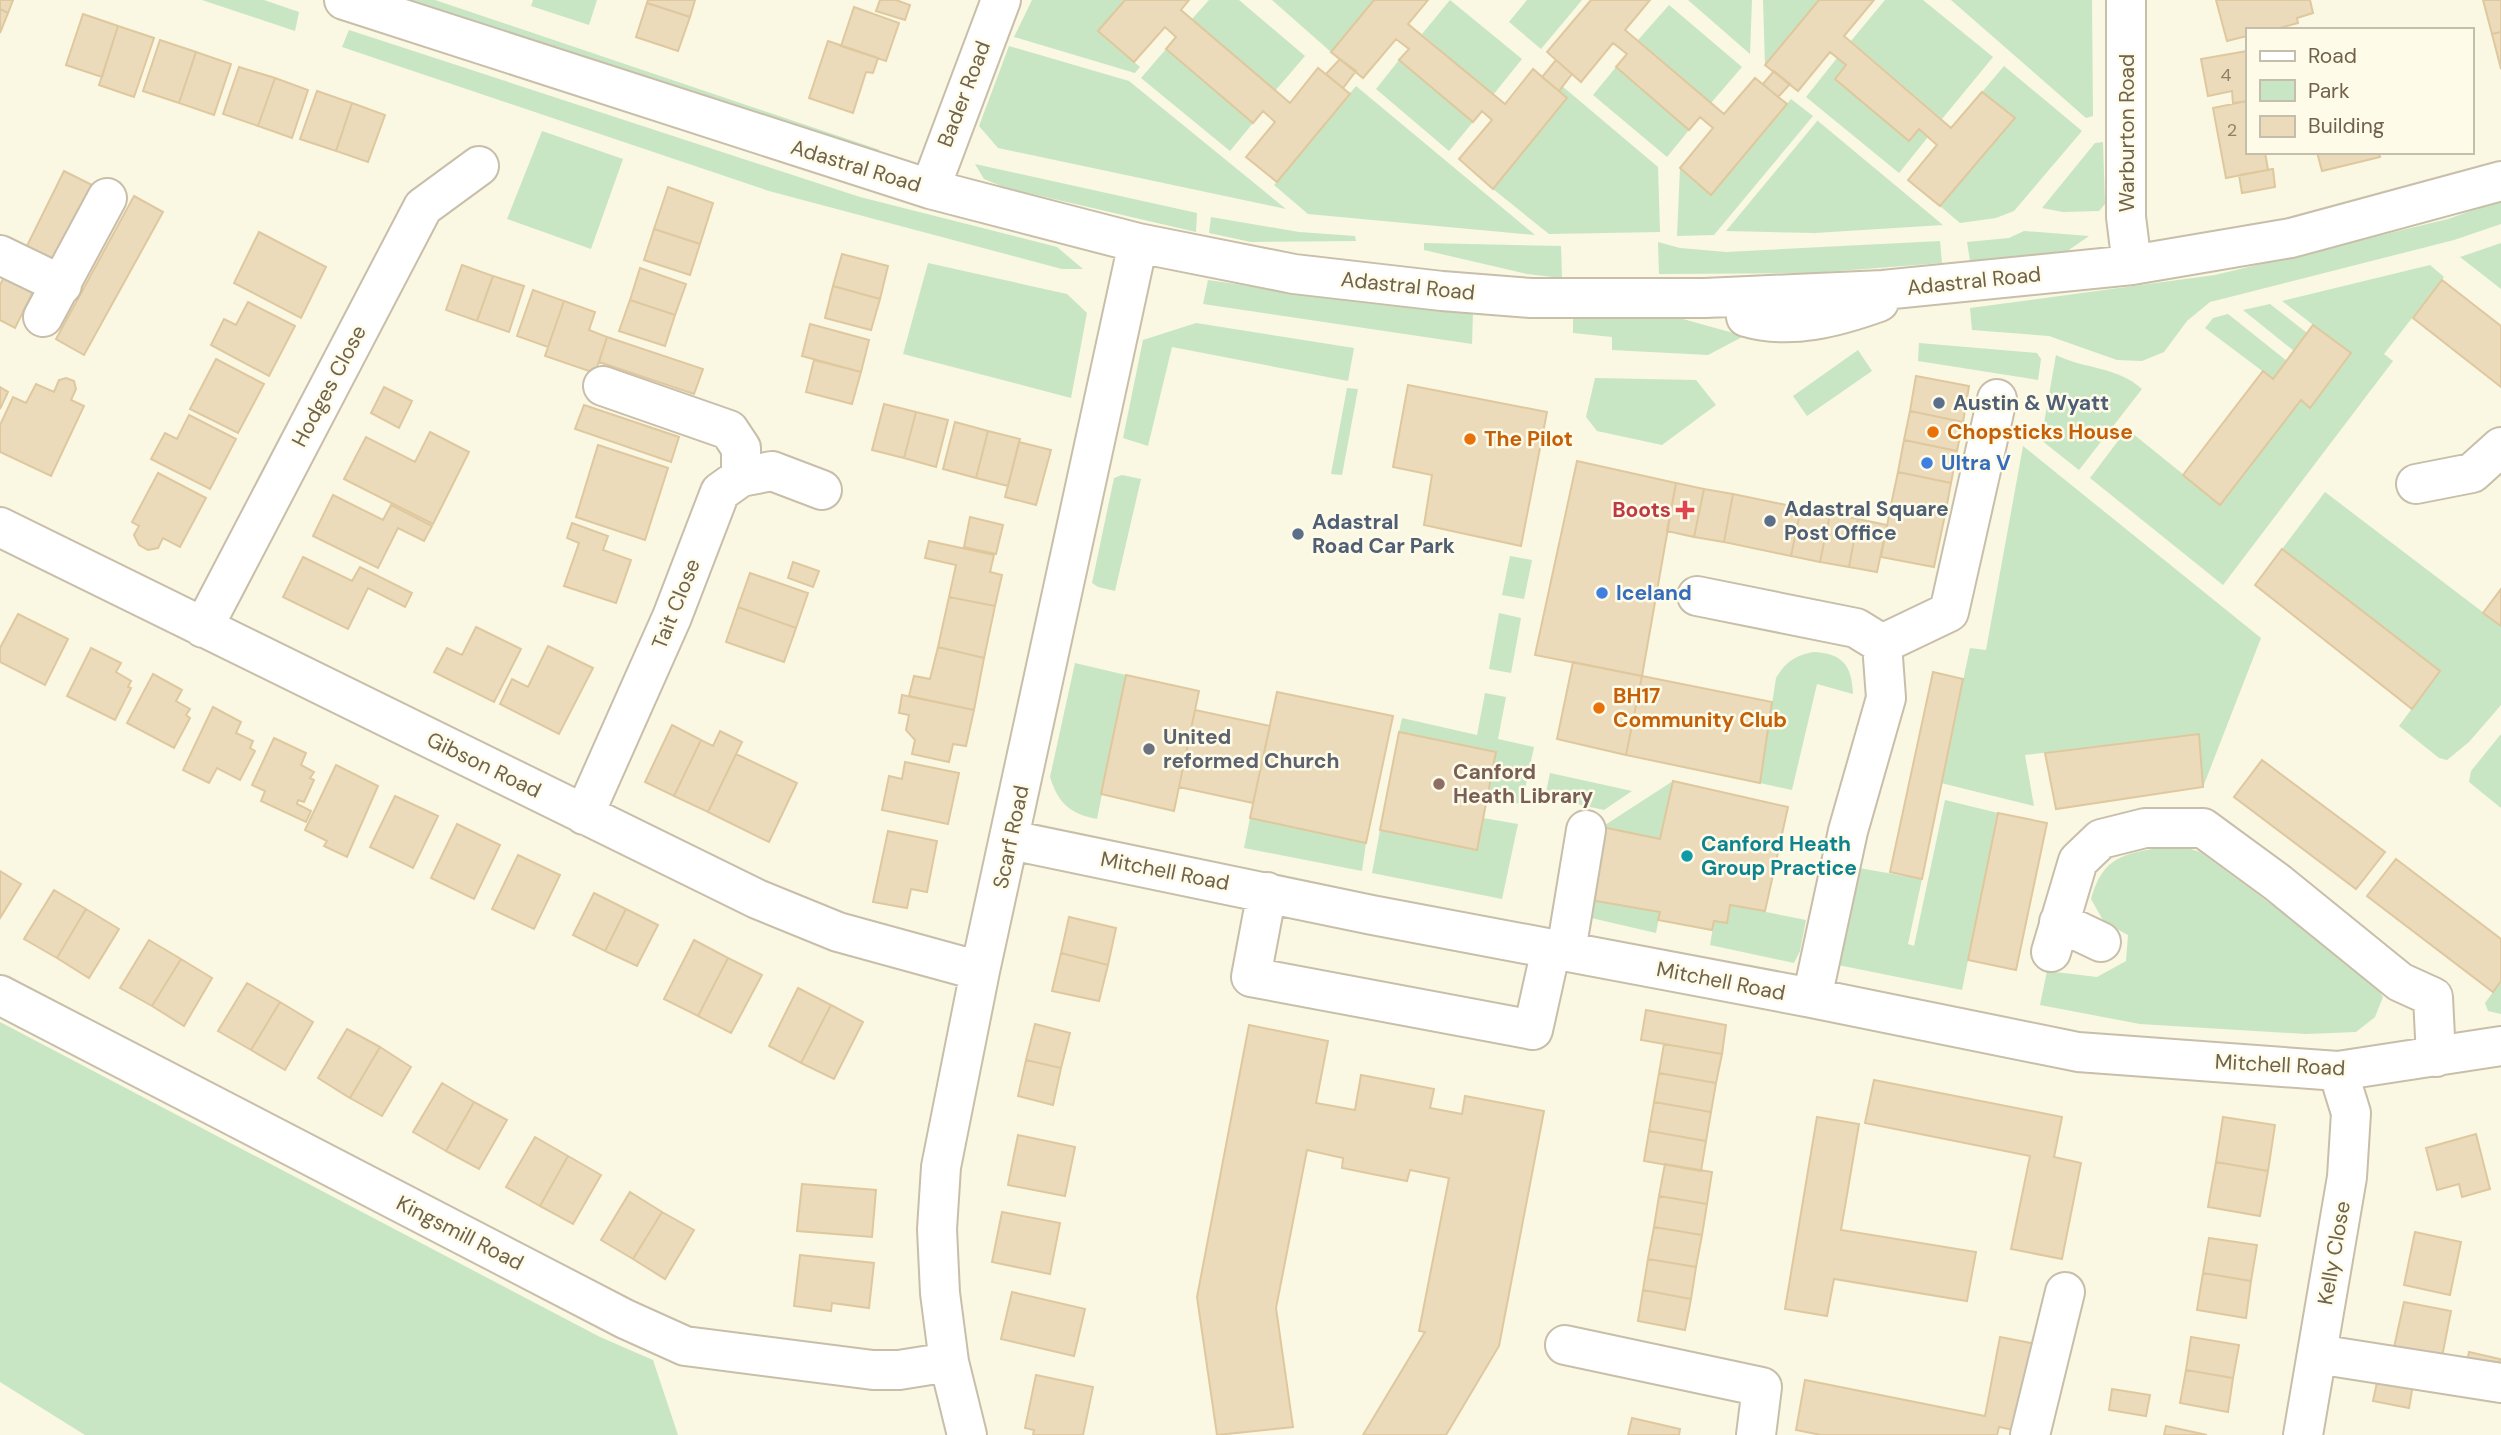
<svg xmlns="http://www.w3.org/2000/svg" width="2501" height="1435" font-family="'DM Sans',sans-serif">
<rect width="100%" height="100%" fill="#faf7e3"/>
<path fill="#c8e6c3" d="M202 0H264L299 12 295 31Z
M404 0H435L880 150 867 154Z
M533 0H597L589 25 531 6Z
M1032 0H1125L1098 31 1140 67 1135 73 1014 37Z
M1209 0H1239L1305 56 1275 91 1192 19Z
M1272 0H1374L1331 52Z
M1450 0 1522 59 1493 95 1422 34Z
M1527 0H1582L1541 49 1509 22Z
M1688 0H1752L1750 54Z
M1763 0H1819L1765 65Z
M1885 0H1923L1993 57 1942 119 1851 41Z
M1951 0H2092L2093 116 2086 118Z
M1669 5 1742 67 1711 103 1638 40Z
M349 30 860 197 1057 247 1083 269H1062L769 191 342 47Z
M1009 46 1129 81 1286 209 998 148 979 126Z
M1166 49 1253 123 1230 151 1141 78Z
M1837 58 1846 65 1835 79 1908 141 1919 129 1928 137 1899 173 1806 97Z
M1399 60 1473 122 1449 151 1376 89Z
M2004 66 2082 131 2014 211 1996 218 1960 223 1940 206 2014 118 1982 92Z
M1616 67 1689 130 1667 157 1593 95Z
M1356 86 1535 235 1308 214 1274 185Z
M1562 86 1658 167 1660 232 1549 234 1493 189 1567 98 1559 91Z
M1791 99 1813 116 1714 235 1677 236 1680 168 1711 195Z
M1818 120V121L1943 225 1815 233 1726 231Z
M542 131 623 159 591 249 507 219Z
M2103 142 2105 204 2099 211 2063 212 2042 208 2095 143Z
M975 164 1197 213 1196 232 1006 188 984 179Z
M2501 200V224L2454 240 2210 302 2187 321 2164 352 2142 361 2117 360 2049 336 1972 330 1970 308 2215 275 2448 219Z
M1211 217 1299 232 1355 236 1356 241 1251 242 1209 233Z
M2024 231 2089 236 2066 252 1970 261 1967 242 2009 238Z
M1940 241 1942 263 1812 273 1659 274 1658 242 1680 248 1726 252Z
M1424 243 1561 246 1562 278 1527 274 1424 250Z
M2501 243V289L2460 257Z
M928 263 1067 294 1087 313 1071 398 903 354Z
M2430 265 2444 277 2384 354 2393 361 2223 585 2090 478 2127 429 2220 504 2301 400 2311 407 2351 354 2282 301Z
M1208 280 1346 300 1473 312 1472 344 1203 304Z
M2270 304 2307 333 2294 351 2243 310Z
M2228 314 2287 361 2273 379 2205 328 2213 318Z
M1573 318 1683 319 1744 336 1708 355 1612 350V337L1573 333Z
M1196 323 1354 348 1348 381 1172 347 1148 446 1123 438 1143 340Z
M1919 343 2037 353 2041 359 2038 380 1918 361Z
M1858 350 1872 371 1807 416 1793 396Z
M2056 355C2084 369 2119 367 2142 389L2079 470 2041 440Z
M1595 378 1696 380 1716 405 1662 445 1597 431 1586 417Z
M1347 388 1358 389 1342 475 1331 474Z
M2023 446 2261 638 2203 787 2198 734 2025 755 2034 806 1941 783 1970 648 1986 650Z
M1122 475 1141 479 1115 591 1098 587 1092 583 1114 478Z
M2325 492 2501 626V705L2469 742 2447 760 2439 758 2399 726 2440 671 2282 549Z
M1510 556 1532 560 1524 599 1502 595Z
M1499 613 1521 618 1511 673 1489 669Z
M1813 652C1842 653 1852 665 1853 694L1817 684 1792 790 1760 783 1776 678C1786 662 1794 656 1813 652Z
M1075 663 1126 675 1097 819C1070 814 1058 803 1050 777Z
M1485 693 1506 697 1498 739 1534 747 1522 804 1487 798 1496 752 1399 732 1402 718 1477 735Z
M2501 734V808L2469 782 2471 771Z
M1550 773 1632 791 1604 810 1545 797Z
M1673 781 1660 839 1602 827Z
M1945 800 1998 813 1962 990 1838 965 1859 868 1922 879 1908 944 1914 946Z
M1250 818 1366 843 1362 871 1244 848Z
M1483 818 1518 824 1502 899 1372 873 1380 830 1477 850Z
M2178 845 2200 852 2371 978 2383 997 2375 1017 2356 1032 2306 1034 2140 1024 2040 1005 2047 971 2097 977 2126 961 2128 935 2104 922 2091 899C2104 850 2133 853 2178 845Z
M1590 900 1660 912 1656 933 1587 917Z
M1730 905 1806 920 1800 951 1794 963 1710 945 1714 921 1727 923Z
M2501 981V1014L2488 1011 2485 1003Z
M0 1022 600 1337 653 1360 678 1435H85L0 1382Z"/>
<path fill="#ebdbbb" stroke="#dfc89e" stroke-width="2" d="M0 0H13L8 13 0 9Z
M648 0H695L690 17 647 3Z
M880 0H896L910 5 905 20 876 11Z
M1125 0H1189L1181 10 1290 103 1318 68 1350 94 1277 182 1246 157 1275 122 1263 111 1253 123 1166 49 1176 37 1165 27 1134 62 1098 31Z
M1374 0H1428L1408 24 1505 104 1533 69 1567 98 1493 189 1459 159 1492 120 1482 111 1473 122 1399 60 1409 49 1396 39 1363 78 1331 52Z
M1591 0H1650L1625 30 1724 114 1755 78 1787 104 1711 195 1680 168 1713 128 1700 117 1689 130 1616 67 1627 54 1613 43 1581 82 1547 52Z
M1819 0H1874L1844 36 1951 128 1982 92 2015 118 1940 206 1908 180 1937 145 1919 129 1909 141 1835 79 1846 65 1830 52 1798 91 1765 65Z
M2216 0H2310L2313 13 2297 18 2298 23 2272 30H2247V36L2227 41Z
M2483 0H2501V32L2492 34Z
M647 3 690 17 678 51 636 37Z
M854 7 899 23 886 61 841 46Z
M0 9 8 13 0 33Z
M83 14 118 26 102 77 66 65Z
M118 26 154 38 134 97 99 85Z
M2501 32V69L2492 34Z
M160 40 196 52 179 103 143 91Z
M828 41 878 58 873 73 866 72 853 113 809 98Z
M2247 51V101L2233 103 2232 91 2208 96 2201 59Z
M196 52 231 64 214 115 179 103Z
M1340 59 1356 71 1343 88 1326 74Z
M1556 60 1572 74 1559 91 1542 77Z
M239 67 275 78 258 126 223 114Z
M1774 71 1790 84 1778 97 1763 84Z
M275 78 308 90 292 138 258 126Z
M317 91 352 103 336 151 300 139Z
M2247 101V152H2265L2268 170 2226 178 2213 108Z
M352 103 385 115 368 162 336 151Z
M2317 152H2379L2380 157 2322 171Z
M2273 169 2275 187 2242 193 2239 175Z
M64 171 92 185 48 274 20 260Z
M668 187 713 203 700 244 654 229Z
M134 196 163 212 84 355 56 339Z
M654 229 700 244 690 275 644 260Z
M259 232 326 267 301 318 234 283Z
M842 254 888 266 880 299 833 286Z
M462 265 493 276 477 321 446 310Z
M640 268 686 284 675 315 630 300Z
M7 271 36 286 15 328 0 320V285Z
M493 276 524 286 509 332 477 321Z
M2442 280 2501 326V387L2413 318Z
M833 286 880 299 871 330 825 318Z
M533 290 564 301 548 347 517 336Z
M630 300 675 315 665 346 619 331Z
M564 301 595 312 589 330 607 337 595 373 545 356Z
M248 302 295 326 269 376 211 345 224 319 236 325Z
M810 324 869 340 861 372 802 356Z
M2313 325 2351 353 2310 408 2301 400 2220 505 2183 475 2263 371 2273 379Z
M607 337 703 369 694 394 599 362Z
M216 359 264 384 238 433 190 409Z
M814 360 861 372 852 404 806 392Z
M1916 376 1969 386 1963 422 1910 411Z
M66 378 74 381 76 389 71 400 84 406 51 476 0 452V425L13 397 26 403 36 384 54 392 59 380Z
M1408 385 1547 412 1521 546 1424 525 1432 475 1393 467Z
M0 387 8 392 0 409Z
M384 387 412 401 399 428 371 413Z
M884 404 916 412 904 458 872 450Z
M584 405 679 437 671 462 575 429Z
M1910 411 1963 422 1957 451 1904 440Z
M916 412 948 420 936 467 904 458Z
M189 415 236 439 210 489 151 459 165 433 177 439Z
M955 422 988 431 976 478 943 469Z
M988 431 1020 439 1008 486 976 478Z
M430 432 469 452 433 524 344 479 366 437 415 462Z
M1904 440 1957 451 1951 483 1898 472Z
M1019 442 1051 450 1036 505 1005 497Z
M598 445 668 468 645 540 576 517Z
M1577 461 1676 483 1642 676 1535 655Z
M1898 472 1951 483 1945 515 1891 505Z
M158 473 206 498 180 547 163 538 158 548 148 550 139 545 134 535 139 526 132 522Z
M1676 483 1704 489 1694 537 1667 531Z
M1704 489 1733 494 1724 542 1694 537Z
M1733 494 1801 508 1791 556 1724 542Z
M333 495 383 520 391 505 432 526 424 541 398 528 378 568 313 536Z
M1891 505 1945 515 1934 567 1881 557Z
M1801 508 1830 514 1820 562 1791 556Z
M1830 514 1858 519 1849 567 1820 562Z
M970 517 1003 525 996 554 964 547Z
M1858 519 1887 525 1877 572 1849 567Z
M572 523 608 536 603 550 631 560 616 603 564 586 579 543 567 538Z
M929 541 994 555 990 572 1002 575 995 606 949 597 956 565 925 558Z
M2282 549 2440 671 2412 709 2255 585Z
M303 557 352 581 360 567 412 593 405 607 368 588 348 629 283 597Z
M793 562 819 571 813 587 788 578Z
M750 573 808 593 796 628 738 607Z
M2501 589V626L2483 613Z
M949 597 995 606 984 658 938 647Z
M738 607 796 628 784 662 726 642Z
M18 614 68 639 45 685 0 662V648Z
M476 627 521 649 494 702 434 672 447 648 462 655Z
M548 646 593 668 559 734 500 704 512 679 528 687Z
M938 647 984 658 974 710 909 696 914 676 930 679Z
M91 648 121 663 116 672 131 681 128 687 131 688 115 720 67 696Z
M1573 662 1642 676 1626 755 1557 739Z
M1933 672 1963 679 1922 879 1890 872Z
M153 674 182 690 176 701 190 709 186 715 190 718 174 748 127 723Z
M1126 675 1199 691 1174 811 1101 794Z
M1642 676 1772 702 1760 783 1626 755Z
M1277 692 1393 716 1366 843 1250 818Z
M902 695 974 710 966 746 953 744 949 762 912 754 915 740 906 730 909 715 899 713Z
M213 707 241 722 236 733 253 741 250 748 255 751 240 780 217 768 209 783 183 770Z
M1195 710 1270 726 1253 803 1179 787Z
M672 725 701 740 674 796 645 782Z
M720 731 742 742 708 812 674 796 701 740 713 746Z
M1399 732 1496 752 1477 850 1380 830Z
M2199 734 2203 787 2056 809 2045 753Z
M274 738 306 753 301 765 314 772 310 778 314 780 304 802 298 800 297 804 311 811 306 822 261 801 265 791 252 785Z
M736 754 797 783 769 842 708 812Z
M2262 760 2385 852 2356 889 2234 797Z
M905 762 959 773 948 824 882 810 889 776 902 779Z
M336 765 378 786 347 857 324 846 327 841 305 830Z
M1673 781 1788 807 1765 911 1730 905 1727 923 1714 921 1712 930 1658 920 1660 912 1590 900 1602 827 1660 839Z
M395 796 438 816 413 868 370 847Z
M1998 813 2047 823 2016 970 1968 960Z
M457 824 500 845 474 899 431 878Z
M888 831 937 841 927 892 911 889 907 908 873 902Z
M518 855 560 875 534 929 492 909Z
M2396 859 2501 939V981L2493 992 2367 896Z
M0 871 21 884 0 918Z
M54 890 86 909 57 958 24 939Z
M594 893 626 909 605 951 573 935Z
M86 909 119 929 89 978 57 958Z
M626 909 658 925 637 966 605 951Z
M1069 917 1116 928 1108 965 1061 953Z
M149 940 181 959 152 1006 120 988Z
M694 940 728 958 698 1016 664 999Z
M1061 953 1108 965 1099 1001 1052 991Z
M728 958 762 975 731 1033 698 1016Z
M181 959 212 978 184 1026 152 1006Z
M247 983 280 1002 251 1050 218 1031Z
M798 988 831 1005 801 1063 769 1046Z
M280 1002 313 1022 285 1070 251 1050Z
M831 1005 863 1022 834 1079 801 1063Z
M1646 1010 1726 1025 1722 1054 1641 1040Z
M1035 1024 1070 1033 1061 1068 1026 1060Z
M1249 1025 1328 1041 1316 1103 1355 1110 1361 1075 1434 1089 1430 1108 1462 1114 1465 1096 1544 1111 1499 1346 1446 1435H1363L1425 1332 1419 1331 1449 1178 1410 1170 1407 1181 1342 1168 1343 1158 1307 1150 1276 1308 1293 1427 1217 1435 1197 1297Z
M347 1029 380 1047 350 1098 318 1078Z
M1664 1044 1722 1054 1716 1083 1659 1073Z
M380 1047 411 1067 382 1116 350 1098Z
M1026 1060 1061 1068 1053 1105 1018 1096Z
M1659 1073 1716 1083 1711 1112 1654 1102Z
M1874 1080 2062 1117 2054 1157 2081 1163 2062 1259 2011 1249 2030 1156 1865 1123Z
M442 1083 474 1102 446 1151 413 1132Z
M474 1102 507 1120 479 1169 446 1151Z
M1654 1102 1711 1112 1706 1141 1649 1131Z
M1817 1117 1859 1124 1841 1230 1976 1252 1967 1301 1834 1279 1827 1316 1785 1309Z
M2223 1117 2275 1125 2268 1171 2216 1162Z
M1649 1131 1706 1141 1701 1171 1644 1161Z
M2476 1134 2490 1189 2462 1197 2459 1184 2437 1190 2426 1148Z
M1018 1135 1075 1147 1065 1196 1008 1185Z
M535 1137 568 1156 540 1206 506 1187Z
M568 1156 601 1175 573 1224 540 1206Z
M2216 1162 2268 1171 2260 1216 2208 1207Z
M1665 1164 1712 1172 1707 1204 1659 1196Z
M802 1184 876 1190 872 1237 797 1231Z
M630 1192 662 1212 633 1259 601 1240Z
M1659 1196 1707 1204 1702 1235 1654 1227Z
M662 1212 694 1230 665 1279 633 1259Z
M1002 1212 1060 1223 1050 1274 992 1262Z
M1654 1227 1702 1235 1696 1267 1648 1259Z
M2415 1232 2461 1242 2450 1295 2404 1285Z
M2209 1238 2257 1245 2251 1281 2203 1273Z
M800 1255 874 1263 869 1308 832 1303 831 1311 794 1306Z
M1648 1259 1696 1267 1691 1299 1643 1290Z
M2203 1273 2251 1281 2246 1318 2197 1310Z
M1643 1290 1691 1299 1685 1330 1638 1321Z
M1012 1292 1085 1309 1074 1356 1001 1339Z
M2404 1302 2451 1311 2441 1362 2393 1352Z
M2000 1337 2036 1344 2019 1431 1999 1427 1997 1435H1821L1796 1430 1805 1380 1985 1416Z
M2191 1337 2239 1345 2233 1378 2186 1370Z
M2469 1352 2500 1359 2497 1379 2465 1372Z
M2186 1370 2233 1378 2228 1412 2180 1403Z
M1036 1375 1093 1387 1083 1435H1033L1034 1430 1025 1428Z
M2378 1378 2413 1384 2409 1408 2373 1401Z
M2112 1389 2150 1395 2146 1416 2109 1410Z
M1632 1418 1680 1429 1679 1435H1628Z
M2166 1426 2207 1435H2164Z"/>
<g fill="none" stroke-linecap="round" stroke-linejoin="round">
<g stroke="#c8bea9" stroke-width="42">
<path id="minor" d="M344 0 930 189 1138 243 1294 274 1442 291 1531 298H1705L1883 290 2132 265 2291 238 2501 181
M2126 0V217L2132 265
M930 189 1001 0
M0 255 62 285
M43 317 107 198
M1746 317C1791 330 1837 317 1879 302
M603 386 729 430 741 448V477
M2416 484 2472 473 2501 447
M0 527 757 899 838 932 980 971
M1697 596 1856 628 1882 644 1886 698 1848 831 1812 998
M203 628 423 207 479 166
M1882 644 1949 612 1997 399
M584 815 672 617 720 492 741 477 772 471 822 490
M1011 840 1372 915 1812 998 2078 1052 2338 1071 2501 1046
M1267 892 1251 977 1533 1030 1551 949
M2059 922 2101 942
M1566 951 1586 830
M2051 952 2078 861 2101 839 2145 828H2203L2278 883 2400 982 2433 997 2436 1057
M0 995 625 1319 685 1346 873 1370H899L949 1362
M1565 1345 1762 1387 1756 1435
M2317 1354 2501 1383
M967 1435 949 1362 940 1293 937 1229 941 1167 980 971 1138 243
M2030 1435 2065 1292
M2303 1435 2347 1177 2351 1113 2338 1071"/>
</g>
<use href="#minor" stroke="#fff" stroke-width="38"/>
</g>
<g fill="#5c6f8a" stroke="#fefbe9" stroke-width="2.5">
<circle cx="1939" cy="403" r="7"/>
<circle cx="1770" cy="521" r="7"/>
<circle cx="1298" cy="534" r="7"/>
</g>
<g fill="#e8710a" stroke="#fefbe9" stroke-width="2.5">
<circle cx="1933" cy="432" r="7"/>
<circle cx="1470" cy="439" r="7"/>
<circle cx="1599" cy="708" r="7"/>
</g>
<g fill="#3f7fe0" stroke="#fefbe9" stroke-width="2.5">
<circle cx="1927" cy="463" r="7"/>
<circle cx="1602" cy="593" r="7"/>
</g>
<path fill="#e0444e" stroke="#fefbe9" stroke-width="2.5" d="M1681.5 499.5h7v7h7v7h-7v7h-7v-7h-7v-7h7z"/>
<circle fill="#6b7280" stroke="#fefbe9" stroke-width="2.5" cx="1149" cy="749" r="7"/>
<circle fill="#8d6e63" stroke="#fefbe9" stroke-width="2.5" cx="1439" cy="784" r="7"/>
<circle fill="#0f9aa8" stroke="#fefbe9" stroke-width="2.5" cx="1687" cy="856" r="7"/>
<g text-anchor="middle" stroke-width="5" stroke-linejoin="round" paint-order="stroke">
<g font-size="18" fill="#8f8067">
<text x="2226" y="81">4</text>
<text x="2232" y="136">2</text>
</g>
<g font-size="21" fill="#70624b" stroke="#fefbe9">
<text transform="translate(964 94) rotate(-69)" y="7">Bader Road</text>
<text transform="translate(2127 133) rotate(-90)" y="7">Warburton Road</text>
<text transform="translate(856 166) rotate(17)" y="7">Adastral Road</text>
<text transform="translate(1974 281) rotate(-6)" y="7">Adastral Road</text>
<text transform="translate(1408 286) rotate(6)" y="7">Adastral Road</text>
<text transform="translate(329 386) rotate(-62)" y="7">Hodges Close</text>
<text transform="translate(676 604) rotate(-68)" y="7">Tait Close</text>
<text transform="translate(484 765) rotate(26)" y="7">Gibson Road</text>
<text transform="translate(1011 837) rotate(-78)" y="7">Scarf Road</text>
<text transform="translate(1165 871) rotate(11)" y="7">Mitchell Road</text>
<text transform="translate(1721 981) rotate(11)" y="7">Mitchell Road</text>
<text transform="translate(2280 1065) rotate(3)" y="7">Mitchell Road</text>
<text transform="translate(460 1233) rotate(27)" y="7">Kingsmill Road</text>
<text transform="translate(2334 1253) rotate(-80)" y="7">Kelly Close</text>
</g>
<g font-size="21" font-weight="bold" fill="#4e5e75" stroke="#fefbe9" text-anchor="start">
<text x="1953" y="410">Austin &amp; Wyatt</text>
<text x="1784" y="516">Adastral Square<tspan x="1784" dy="24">Post Office</tspan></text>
<text x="1312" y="529">Adastral<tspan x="1312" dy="24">Road Car Park</tspan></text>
</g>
<g font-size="21" font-weight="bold" fill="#c56008" stroke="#fefbe9" text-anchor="start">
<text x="1947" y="439">Chopsticks House</text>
<text x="1484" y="446">The Pilot</text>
<text x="1613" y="703">BH17<tspan x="1613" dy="24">Community Club</tspan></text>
</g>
<g font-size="21" font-weight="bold" fill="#366cbe" stroke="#fefbe9" text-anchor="start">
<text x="1941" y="470">Ultra V</text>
<text x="1616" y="600">Iceland</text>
</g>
<g font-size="21" font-weight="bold" fill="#be3a42" stroke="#fefbe9" text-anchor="end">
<text x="1671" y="517">Boots</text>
</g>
<g font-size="21" font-weight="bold" fill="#5b616d" stroke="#fefbe9" text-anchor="start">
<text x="1163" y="744">United<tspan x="1163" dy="24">reformed Church</tspan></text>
</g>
<g font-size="21" font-weight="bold" fill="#785e54" stroke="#fefbe9" text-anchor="start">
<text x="1453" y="779">Canford<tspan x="1453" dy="24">Heath Library</tspan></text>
</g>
<g font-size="21" font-weight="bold" fill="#0d838f" stroke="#fefbe9" text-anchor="start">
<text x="1701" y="851">Canford Heath<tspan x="1701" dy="24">Group Practice</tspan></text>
</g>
</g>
<rect x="2246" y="28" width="228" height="126" fill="#fefbe9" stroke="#c5beaa" stroke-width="2"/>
<rect x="2260" y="51" width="35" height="10" fill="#ffffff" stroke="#c5beaa" stroke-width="2"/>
<text x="2308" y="63" font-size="21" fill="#70624b">Road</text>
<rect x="2260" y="80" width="35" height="21" fill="#c8e6c3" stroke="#c5beaa" stroke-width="2"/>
<text x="2308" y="98" font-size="21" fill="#70624b">Park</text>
<rect x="2260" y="116" width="35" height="21" fill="#ebdbbb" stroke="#c5beaa" stroke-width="2"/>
<text x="2308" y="133" font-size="21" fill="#70624b">Building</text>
</svg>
